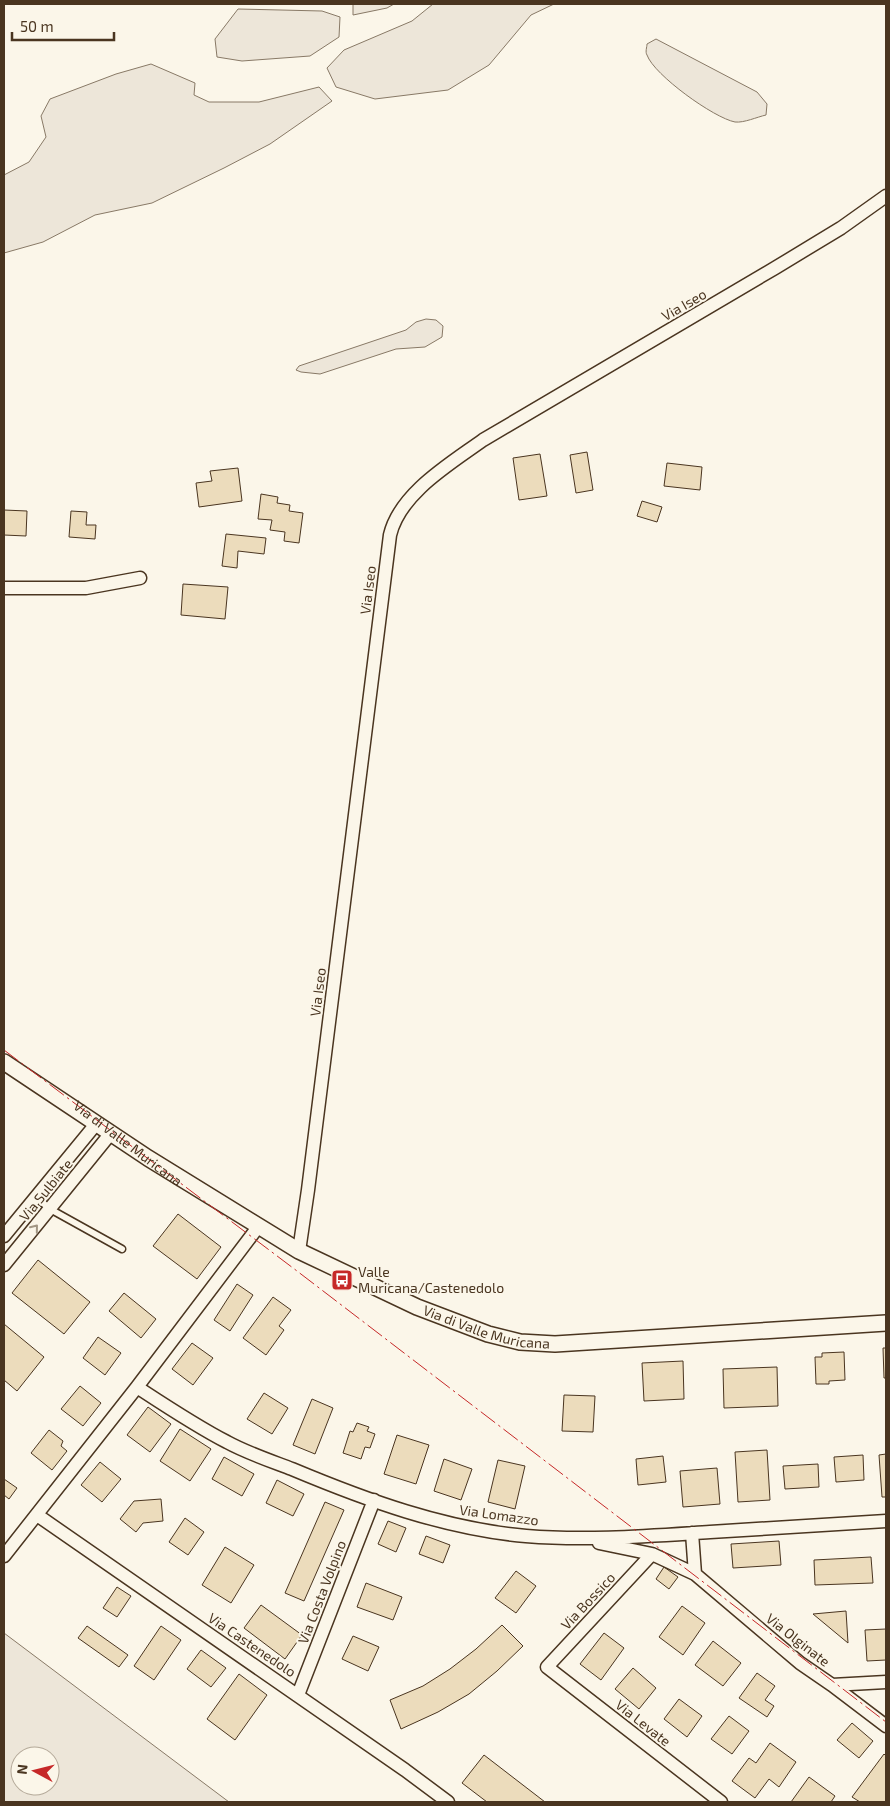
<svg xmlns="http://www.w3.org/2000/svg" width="890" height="1806" font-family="'Exo 2',sans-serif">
<rect width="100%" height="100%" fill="#fbf6e9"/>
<path fill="#ede6d9" stroke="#887966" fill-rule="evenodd" d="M353 4H394L387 8 353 15Z
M433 4H554L531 15 489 65 448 90 375 99 336 87 327 68 344 50 412 21Z
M238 9 322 11 340 17 339 37 310 56 242 61 217 57 215 39Z
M656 39 757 92 767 104 766 115C757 117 744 123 735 122 714 118 654 75 647 55 645 52 647 47 647 44Z
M151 64 195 83 194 95 209 102H259L319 87 332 101 270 144 224 168 152 203 95 215 43 242 4 253V175L29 162 46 137 41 116 50 99 116 74Z
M426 319 436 320 443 326 442 337 425 347 396 349 320 374 301 372 296 370 299 366 406 330 416 322Z
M4 1633 229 1802H4ZM20 1756H50V1786H20Z"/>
<path fill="#ecdcbc" stroke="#4a3520" d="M587 452 593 490 576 493 570 455Z
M540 454 547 496 519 500 513 458Z
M667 463 702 467 700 490 664 486Z
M238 468 242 501 199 507 196 483 212 481 210 471Z
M261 494 278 497 277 503 290 505 289 511 303 513 299 543 284 541 285 532 270 530 272 520 258 519Z
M642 501 662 507 657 522 637 516Z
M4 510 27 511 26 536 4 535Z
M71 511 87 512 86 525H96L95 539 69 537Z
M226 534 266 538 264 554 238 551 237 568 222 566Z
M183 584 228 587 225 619 181 615Z
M178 1214 221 1247 197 1279 153 1246Z
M38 1260 90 1302 64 1334 12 1293Z
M237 1284 253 1295 230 1331 214 1320Z
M124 1293 156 1319 141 1338 109 1311Z
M273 1297 291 1310 279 1326 284 1330 266 1355 243 1338Z
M4 1324 44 1357 17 1391 4 1380Z
M98 1337 121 1353 105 1375 83 1358Z
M192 1343 213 1358 193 1385 172 1369Z
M883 1348H886V1378H884Z
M844 1352 845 1380 829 1381V1384H816L815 1357H822V1353Z
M683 1361 684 1399 644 1401 642 1363Z
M777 1367 778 1406 724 1408 723 1369Z
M80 1386 101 1403 83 1426 61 1409Z
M264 1393 288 1408 272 1434 247 1419Z
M564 1395 595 1396 593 1432 562 1431Z
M312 1399 333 1408 315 1454 293 1445Z
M148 1407 171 1424 150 1452 127 1435Z
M357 1423 369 1427 367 1431 375 1434 370 1448 365 1447 361 1459 343 1453 350 1431 353 1432Z
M180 1429 211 1449 190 1481 160 1461Z
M49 1430 63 1441 61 1446 67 1451 52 1470 31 1453Z
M397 1435 429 1445 416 1484 384 1474Z
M767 1450 770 1500 738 1502 735 1452Z
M886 1454V1497H882L879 1455Z
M863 1455 864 1480 836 1482 834 1457Z
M663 1456 666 1482 638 1485 636 1459Z
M224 1457 254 1474 242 1496 212 1479Z
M444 1459 472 1469 461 1500 434 1491Z
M498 1460 525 1466 515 1509 488 1502Z
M100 1462 121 1479 102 1502 81 1485Z
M818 1464 819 1487 785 1489 783 1466Z
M717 1468 720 1504 683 1507 680 1471Z
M4 1479 17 1488 9 1499 4 1495Z
M277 1480 304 1494 293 1516 266 1503Z
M161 1499 163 1521 143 1523 136 1532 120 1519 134 1501Z
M325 1502 344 1510 304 1601 285 1593Z
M185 1518 204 1532 188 1555 169 1542Z
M388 1521 406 1528 396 1552 378 1544Z
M426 1536 450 1545 443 1563 419 1554Z
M779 1541 781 1565 733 1568 731 1544Z
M225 1547 254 1565 231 1603 202 1585Z
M871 1557 873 1583 815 1585 814 1560Z
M664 1567 678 1577 669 1589 656 1579Z
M516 1571 536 1586 516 1613 495 1598Z
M366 1583 402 1597 393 1620 357 1607Z
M117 1587 131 1596 117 1617 103 1608Z
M261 1605 302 1635 285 1659 244 1628Z
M682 1606 705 1623 683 1655 659 1637Z
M846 1611 848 1643 813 1614Z
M502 1625 523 1646 497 1671 469 1694 438 1712 401 1729 390 1700 423 1686 450 1669 476 1649Z
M87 1626 128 1655 119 1667 78 1638Z
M161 1626 181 1640 154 1680 134 1666Z
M886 1629V1660L867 1661 865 1630Z
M604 1633 624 1648 601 1680 580 1664Z
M353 1636 379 1647 368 1671 342 1659Z
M713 1641 741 1663 723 1686 695 1665Z
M201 1650 226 1668 211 1687 187 1669Z
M633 1668 656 1688 639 1709 615 1689Z
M757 1673 775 1686 765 1700 774 1706 767 1717 739 1698Z
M239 1674 267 1695 235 1740 207 1719Z
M679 1699 702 1716 687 1737 664 1719Z
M729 1716 749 1731 732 1754 711 1739Z
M852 1723 873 1741 859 1758 837 1740Z
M770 1743 796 1762 779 1787 769 1779 755 1798 732 1781 749 1758 756 1763Z
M884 1754 886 1756V1802H860L852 1797Z
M484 1755 545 1802H487L462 1783Z
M809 1777 835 1796 831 1802H791Z"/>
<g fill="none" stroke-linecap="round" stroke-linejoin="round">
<g stroke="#4a3520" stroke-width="9">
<path id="service" d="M36 1197 50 1209 122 1249"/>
</g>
<g stroke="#4a3520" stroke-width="15">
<path id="minor" d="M4 588H86L140 578
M4 1236 96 1124
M299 1251 308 1190 390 535C400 493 450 464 483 440L775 268 841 228 886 196
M4 1265 111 1133
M137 1387C166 1406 196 1426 227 1442 247 1453 271 1461 292 1469 366 1500 445 1529 526 1536 587 1541 648 1536 710 1532 769 1528 828 1525 886 1521
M37 1515 405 1770 448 1802
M692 1533 695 1574 800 1663 832 1685 886 1726
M599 1543 652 1554 695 1574
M652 1554 547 1667 721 1802
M4 1556 137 1387 258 1227
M832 1685 886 1682
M298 1695 374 1500"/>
</g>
<g stroke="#4a3520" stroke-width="18">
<g id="tertiary">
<path id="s1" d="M4 1062 148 1158 299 1251 417 1307 488 1334 520 1342 555 1344 886 1323"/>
</g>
</g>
<use href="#service" stroke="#fbf6e9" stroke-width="6"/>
<use href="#minor" stroke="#fbf6e9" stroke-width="12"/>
<use href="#tertiary" stroke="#fbf6e9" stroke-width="15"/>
<path stroke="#c62828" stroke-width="1" stroke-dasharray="18 4 2.5 4" stroke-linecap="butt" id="s2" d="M4 1050 297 1271 886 1722"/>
</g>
<defs><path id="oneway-chevron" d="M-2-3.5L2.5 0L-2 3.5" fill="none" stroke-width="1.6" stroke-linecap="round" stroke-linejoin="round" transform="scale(1.25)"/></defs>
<use stroke="#a29684" href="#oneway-chevron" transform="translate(35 1228) rotate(-51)"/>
<defs>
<g id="bus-square" transform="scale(1.125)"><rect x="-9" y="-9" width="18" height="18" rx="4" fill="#c62828" stroke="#fbf6e9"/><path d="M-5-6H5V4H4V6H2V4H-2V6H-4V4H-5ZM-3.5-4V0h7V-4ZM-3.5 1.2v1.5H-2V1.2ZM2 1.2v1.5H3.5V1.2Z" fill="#fff"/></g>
</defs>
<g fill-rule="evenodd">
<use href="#bus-square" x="342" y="1280"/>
</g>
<g text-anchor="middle" stroke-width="4" stroke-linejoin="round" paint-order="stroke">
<g font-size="14" fill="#4a3520" stroke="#fbf6e9">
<text transform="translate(684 305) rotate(-30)" y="5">Via Iseo</text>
<text transform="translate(368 590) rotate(-83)" y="5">Via Iseo</text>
<text transform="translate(318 992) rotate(-83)" y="5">Via Iseo</text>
<text dy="5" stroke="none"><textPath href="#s2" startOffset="155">Via di Valle Muricana</textPath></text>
<text transform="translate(46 1190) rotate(-51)" y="5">Via Sulbiate</text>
<text dy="5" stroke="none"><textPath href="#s1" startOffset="554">Via di Valle Muricana</textPath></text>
<text transform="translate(499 1515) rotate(8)" y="5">Via Lomazzo</text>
<text transform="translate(322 1592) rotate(-69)" y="5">Via Costa Volpino</text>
<text transform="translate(588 1601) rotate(-47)" y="5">Via Bossico</text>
<text transform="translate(798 1640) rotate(38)" y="5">Via Olginate</text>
<text transform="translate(252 1645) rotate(34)" y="5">Via Castenedolo</text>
<text transform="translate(643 1723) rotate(38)" y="5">Via Levate</text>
</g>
<g font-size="14" fill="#4a3520" stroke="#fbf6e9" text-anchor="start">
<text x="358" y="1277">Valle<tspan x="358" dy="16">Muricana/Castenedolo</tspan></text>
</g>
</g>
<rect width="890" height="1806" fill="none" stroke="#4a3520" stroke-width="10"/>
<g transform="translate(35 1771) rotate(277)"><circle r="24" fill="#fbf6e9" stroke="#b4a999"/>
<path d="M0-4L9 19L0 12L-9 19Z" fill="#c62828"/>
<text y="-8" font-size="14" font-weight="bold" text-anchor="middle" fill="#4a3520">N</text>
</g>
<path d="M12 32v8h102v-8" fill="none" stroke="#4a3520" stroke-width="2.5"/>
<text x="20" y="32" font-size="15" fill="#4a3520" stroke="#fbf6e9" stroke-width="4" paint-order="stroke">50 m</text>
</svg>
